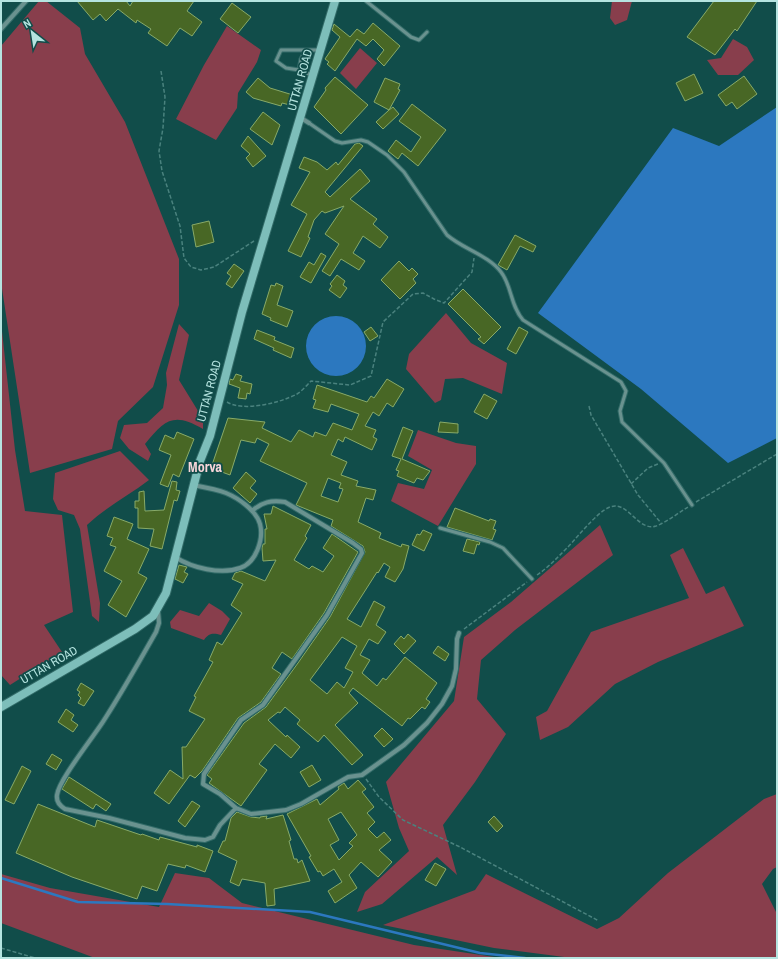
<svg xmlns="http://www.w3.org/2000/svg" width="778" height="959" font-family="'Archivo Narrow',sans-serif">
<rect width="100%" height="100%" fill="#114d4a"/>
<path fill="#883e4c" d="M39 1H46L80 28 85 54 125 122 179 259V305L153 387 118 421 112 449 30 473 1 282V46Z
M612 1H632L627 20 615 25 610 18Z
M227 26 261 50 257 62 238 93 237 108 216 140 176 119 204 65Z
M733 39 747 47 754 60 738 75H718L707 60 721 58Z
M360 48 377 63 356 89 340 73Z
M446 313 471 343 507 363 502 394 463 378 445 379 441 400 435 403 406 369 409 354Z
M1 322 15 450 25 511 62 515 73 612 44 625 62 652 10 685 1 675Z
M179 324 189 335 179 380 203 419V429C174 412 165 419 145 444L151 454 148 461 129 449 120 438 124 425 147 423 163 408 167 385 166 373Z
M418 430 456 443 476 446V464L438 526 391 501 398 483 424 489 432 470 408 456Z
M120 451 149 480C128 496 106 507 87 525L100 603 99 622 92 616 80 529 74 515 58 510 53 499 55 473Z
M600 525 613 555 515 630 481 660 477 699 506 734 475 782 443 825 457 875 437 857 382 904 357 912 365 892 409 851 399 828 386 782 454 701 464 637 511 602Z
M683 548 706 594 724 586 744 626 658 662 615 684 568 727 540 740 536 717 547 711 591 632 689 598 670 555Z
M209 603 222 611 230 619 221 635C213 633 209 633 204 640L171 628 170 622 180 610 199 616Z
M777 794V867L773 869 762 884 777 914V958H572L494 948 383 925 475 890 486 874 597 929 619 918 668 873 764 799Z
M175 873 209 878 242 903 414 945 501 958H95L1 923V874L50 888 159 907Z"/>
<path fill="#2c78bf" d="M777 107V438L728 463 641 389 538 313 673 128 719 146Z
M306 346a30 30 0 1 1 60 0a30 30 0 1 1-60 0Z"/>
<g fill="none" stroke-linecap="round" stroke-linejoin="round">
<path stroke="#2c78bf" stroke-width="2.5" d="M1 878 78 902 167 904 310 912 480 953 525 958"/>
</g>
<path fill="#486725" stroke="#88aa68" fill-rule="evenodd" d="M77 1H126L130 6 133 1H194L187 11 202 22 192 36 180 28 167 46 148 33 151 29 137 20 136 23 118 9 106 21 100 14 93 20Z
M714 1H757L737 31 735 29 715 55 687 37Z
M232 3 251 17 238 33 220 19Z
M373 23 400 46 384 66 377 59 384 50 373 39 366 46 357 39 335 71 327 64 329 62 325 59 340 37 332 30 334 24 350 37 357 29 364 34Z
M694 74 703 93 685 101 676 83Z
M744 76 757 94 737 109 732 102 726 106 718 95Z
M335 77 368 105 341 134 314 107 326 90 325 88Z
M258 78 270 88 293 95 290 105 282 103 281 106 253 98 246 92Z
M385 78 400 84 398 89 400 90 389 110 393 107 399 114 383 129 376 122 389 110 374 102Z
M412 104 446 130 418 166 402 153 398 159 388 151 396 140 411 152 421 137 399 121Z
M263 112 280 125 272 145 250 129Z
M248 136 266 156 253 167 246 158 250 154 241 146Z
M359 143 363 146 325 192 330 197 360 169 370 181 350 199 377 219 373 224 388 237 380 248 363 236 353 253 365 261 359 270 341 259 330 276 322 271 339 244 325 234 344 206 325 213 322 211 314 220 308 237 310 238 301 257 288 251 307 214 291 205 310 172 299 168 304 157 317 162 327 170 336 162 338 165 355 144Z
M209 221 214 242 196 247 192 225Z
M515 235 536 246 533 252 520 246 507 270 498 265Z
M321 253 326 256 311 283 300 277 309 262 314 265Z
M399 261 409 271 412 268 418 274 413 279 416 283 400 299 381 280Z
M234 264 244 271 232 288 226 284 231 276 227 273Z
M337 275 345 281 343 285 347 288 340 298 329 290 332 286 330 284Z
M276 283 283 286 277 305 293 311 287 327 270 320 271 318 262 314 271 285 275 286Z
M463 289 501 327 484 344 478 339 481 337 448 304Z
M371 327 378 336 370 341 364 332Z
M519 327 528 332 516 354 507 349Z
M257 330 275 337 274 340 294 348 291 358 273 350 274 348 254 339Z
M236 374 242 376 240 381 252 384 250 394 247 393 246 399 238 398 240 388 229 384 230 379 233 380Z
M387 379 404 389 393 407 387 403 379 416 373 412 365 426 376 430 373 437 377 439 372 450 345 437 343 442 338 439 331 455 347 462 341 475 358 481 356 486 376 490 373 500 366 498 358 522 381 533 379 538 401 547 402 544 409 546 403 569 395 582 385 577 390 567 384 563 378 573 377 572 347 619 361 627 374 601 385 607 376 625 386 632 378 644 369 639 360 655 370 660 362 673 377 686 383 678 386 680 405 657 437 683 426 699 430 702 425 709 422 707 410 719 408 718 402 726 353 688 349 693 358 703 335 725 363 755 352 765 324 735 318 742 297 724 300 720 285 707 280 713 278 712 268 720 286 737 287 735 300 747 291 758 275 744 259 764 267 770 241 806 209 783 212 779 207 775 244 723 266 707 298 663 330 617 365 552 363 546 331 526 333 520 296 505 307 483 260 461 269 444 257 438 255 443 241 440 230 475 211 468 228 418 265 422 262 428 291 442 299 430 313 437 315 432 326 436 333 423 352 430 359 414 331 404 328 412 313 408 316 400 313 399 317 385 367 402 371 396 374 398ZM328 478 341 483 339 488 343 489 338 502 321 496ZM342 637 357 646 345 668 353 672 344 688 337 682 327 694 310 680Z
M484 394 497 401 487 419 474 412Z
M440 422 458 424V433L438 432Z
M403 427 413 431 402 459 430 471 423 480 417 478 414 483 397 476 399 471 396 470 401 459 392 456Z
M177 432 194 439 179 477 173 474 168 487 160 484 171 455 159 450 165 435 174 439Z
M246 472 256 481 250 488 257 494 250 503 233 488Z
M172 481 177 482 176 490 180 491 177 501 174 500 162 549 150 546 154 529 138 528V508H135V501H139V492L144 491 145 511 164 510Z
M273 506 311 525 305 536 307 538 294 560 309 569 312 566 323 572 334 556 323 548 332 534 358 552 324 613 292 659 282 652 272 668 281 674 261 702 238 718 202 771 195 778 190 775 169 804 154 793 170 770 183 779 182 747H186L205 719 189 711 196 697 194 696 213 662 209 660 217 642 222 645 242 613 231 605 243 584 232 579 235 573 241 571 265 581 276 560 263 561 262 548 263 544H265V529H267L264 514H271Z
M455 508 489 521 490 519 496 521 493 529 496 530 492 540 447 527Z
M114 517 133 524 127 539 149 549 138 573 147 578 126 617 108 605 122 581 104 571 116 547 110 545 113 538 107 536Z
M423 530 432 534 424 551 412 545 417 534 420 535Z
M467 539 480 542 479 545 477 544 474 554 463 551Z
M179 565 187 567 184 572 188 574 183 583 175 579Z
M408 634 416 641 404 654 394 644 401 636 404 639Z
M438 646 449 654 445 661 433 653Z
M81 683 94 691 84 706 78 703 81 698 78 695 80 692 77 690Z
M66 709 74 715 71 720 78 725 73 732 58 722Z
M382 728 393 739 384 747 374 736Z
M52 754 62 760 56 770 46 764Z
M312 765 321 780 309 787 300 772Z
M22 766 31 771 14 804 5 800Z
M69 777 111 804 106 811 96 804 93 809 62 789Z
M358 780 366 789 362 792 374 807 367 813 375 822 368 829 377 838 384 832 391 840 379 850 392 862 378 877 361 862 349 875 357 888 335 903 328 891 342 882 334 869 323 876 320 871 318 872 309 857 311 856 287 814 317 799 320 805 339 789 338 787 344 783 348 789ZM341 812 357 835 349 843 353 846 339 860 330 845 339 840 328 819Z
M192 801 200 806 185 827 178 821Z
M38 804 95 827 97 820 141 835 142 834 159 840 160 837 197 847V845L213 851 205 872 186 865 185 868 168 864 157 891 142 886 137 899 72 877 16 853Z
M237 812 251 817 260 818V817L267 816 266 819 283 815 291 840 289 841 294 859H297L298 863 302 860 310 881 274 889 275 905 267 906 265 883 242 879 239 886 230 882 237 861 218 852 223 841H225L231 818Z
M494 816 503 826 497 832 488 822Z
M435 863 446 869 436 886 425 880Z"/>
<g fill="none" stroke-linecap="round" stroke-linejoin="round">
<g stroke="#326b68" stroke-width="5">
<path id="lane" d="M366 1 411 37 419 40 427 32
M299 70 286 68 276 61 281 50H306
M312 75 299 70 301 59 306 50H319
M309 123 335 141 342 143 361 140 368 142 387 155 404 172 447 235C463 249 488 255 501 272 512 286 510 305 523 320L621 382 626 391 620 411 622 422 664 463 692 505
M440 528 490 542 503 548 532 579"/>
</g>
<g stroke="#326b68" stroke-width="6">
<path id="street" d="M1 29 26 1
M301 118 309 123
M175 557C192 568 221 575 240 568 256 563 264 539 260 524 256 510 238 498 226 493 216 489 204 487 193 485
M158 611 159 623 156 632C140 660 124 689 106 717 96 734 59 779 57 795 56 802 60 806 65 809L109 818 185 838 205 840 213 837 220 825 236 808 251 814 286 810 301 804 348 777 362 775 404 745 427 723 442 704 452 686 456 669 457 639 459 633
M236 808 220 794 203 784 204 774 241 720 263 705 327 615 362 553 361 549 353 543 285 502C271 500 262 502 252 511"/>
</g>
<g stroke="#326b68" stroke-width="10">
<path id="secondary" d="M1 707 135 629 153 616 166 593 200 461 210 436 242 312 335 1"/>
</g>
<path stroke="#4a827e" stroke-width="1.5" stroke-dasharray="4 2" stroke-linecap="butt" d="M161 71 165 97 163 128 159 151 162 171 180 226 184 258 191 267 201 270 214 267 254 241
M227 402C243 412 280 403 297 394 302 391 307 385 311 381L350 385 371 376 383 322 413 294 423 293 434 299 444 303 472 272 474 258
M589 406 591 415 638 495 661 523
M631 484 648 468 658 464
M696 502 777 454
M537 575C546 569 554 561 562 553 574 542 596 512 610 507 628 500 638 532 656 526 667 522 678 513 688 507
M464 629 527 582
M366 779 379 797 403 820 460 847 599 921
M1 948 35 958"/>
<use href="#lane" stroke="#6a928f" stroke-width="3"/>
<use href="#street" stroke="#6a928f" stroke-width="4"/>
<use href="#secondary" stroke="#7dbeba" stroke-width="8"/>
</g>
<g text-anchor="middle" stroke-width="3.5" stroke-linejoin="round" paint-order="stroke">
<g font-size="12" fill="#b5e4e0" stroke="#114d4a">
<text transform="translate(300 80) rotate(-74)" y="4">UTTAN ROAD</text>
<text transform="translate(209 391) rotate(-75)" y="4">UTTAN ROAD</text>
<text transform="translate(49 665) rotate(-30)" y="4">UTTAN ROAD</text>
</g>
<g font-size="14" font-weight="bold" fill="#f9d6da" stroke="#114d4a">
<text x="205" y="472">Morva</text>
</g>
</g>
<rect width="778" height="959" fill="none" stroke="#b5e4e0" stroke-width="4"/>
<g transform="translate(32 32) rotate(330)" stroke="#114d4a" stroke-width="3" paint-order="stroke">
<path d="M0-3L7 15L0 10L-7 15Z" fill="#b5e4e0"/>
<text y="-6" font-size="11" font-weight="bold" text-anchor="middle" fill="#b5e4e0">N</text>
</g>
</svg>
